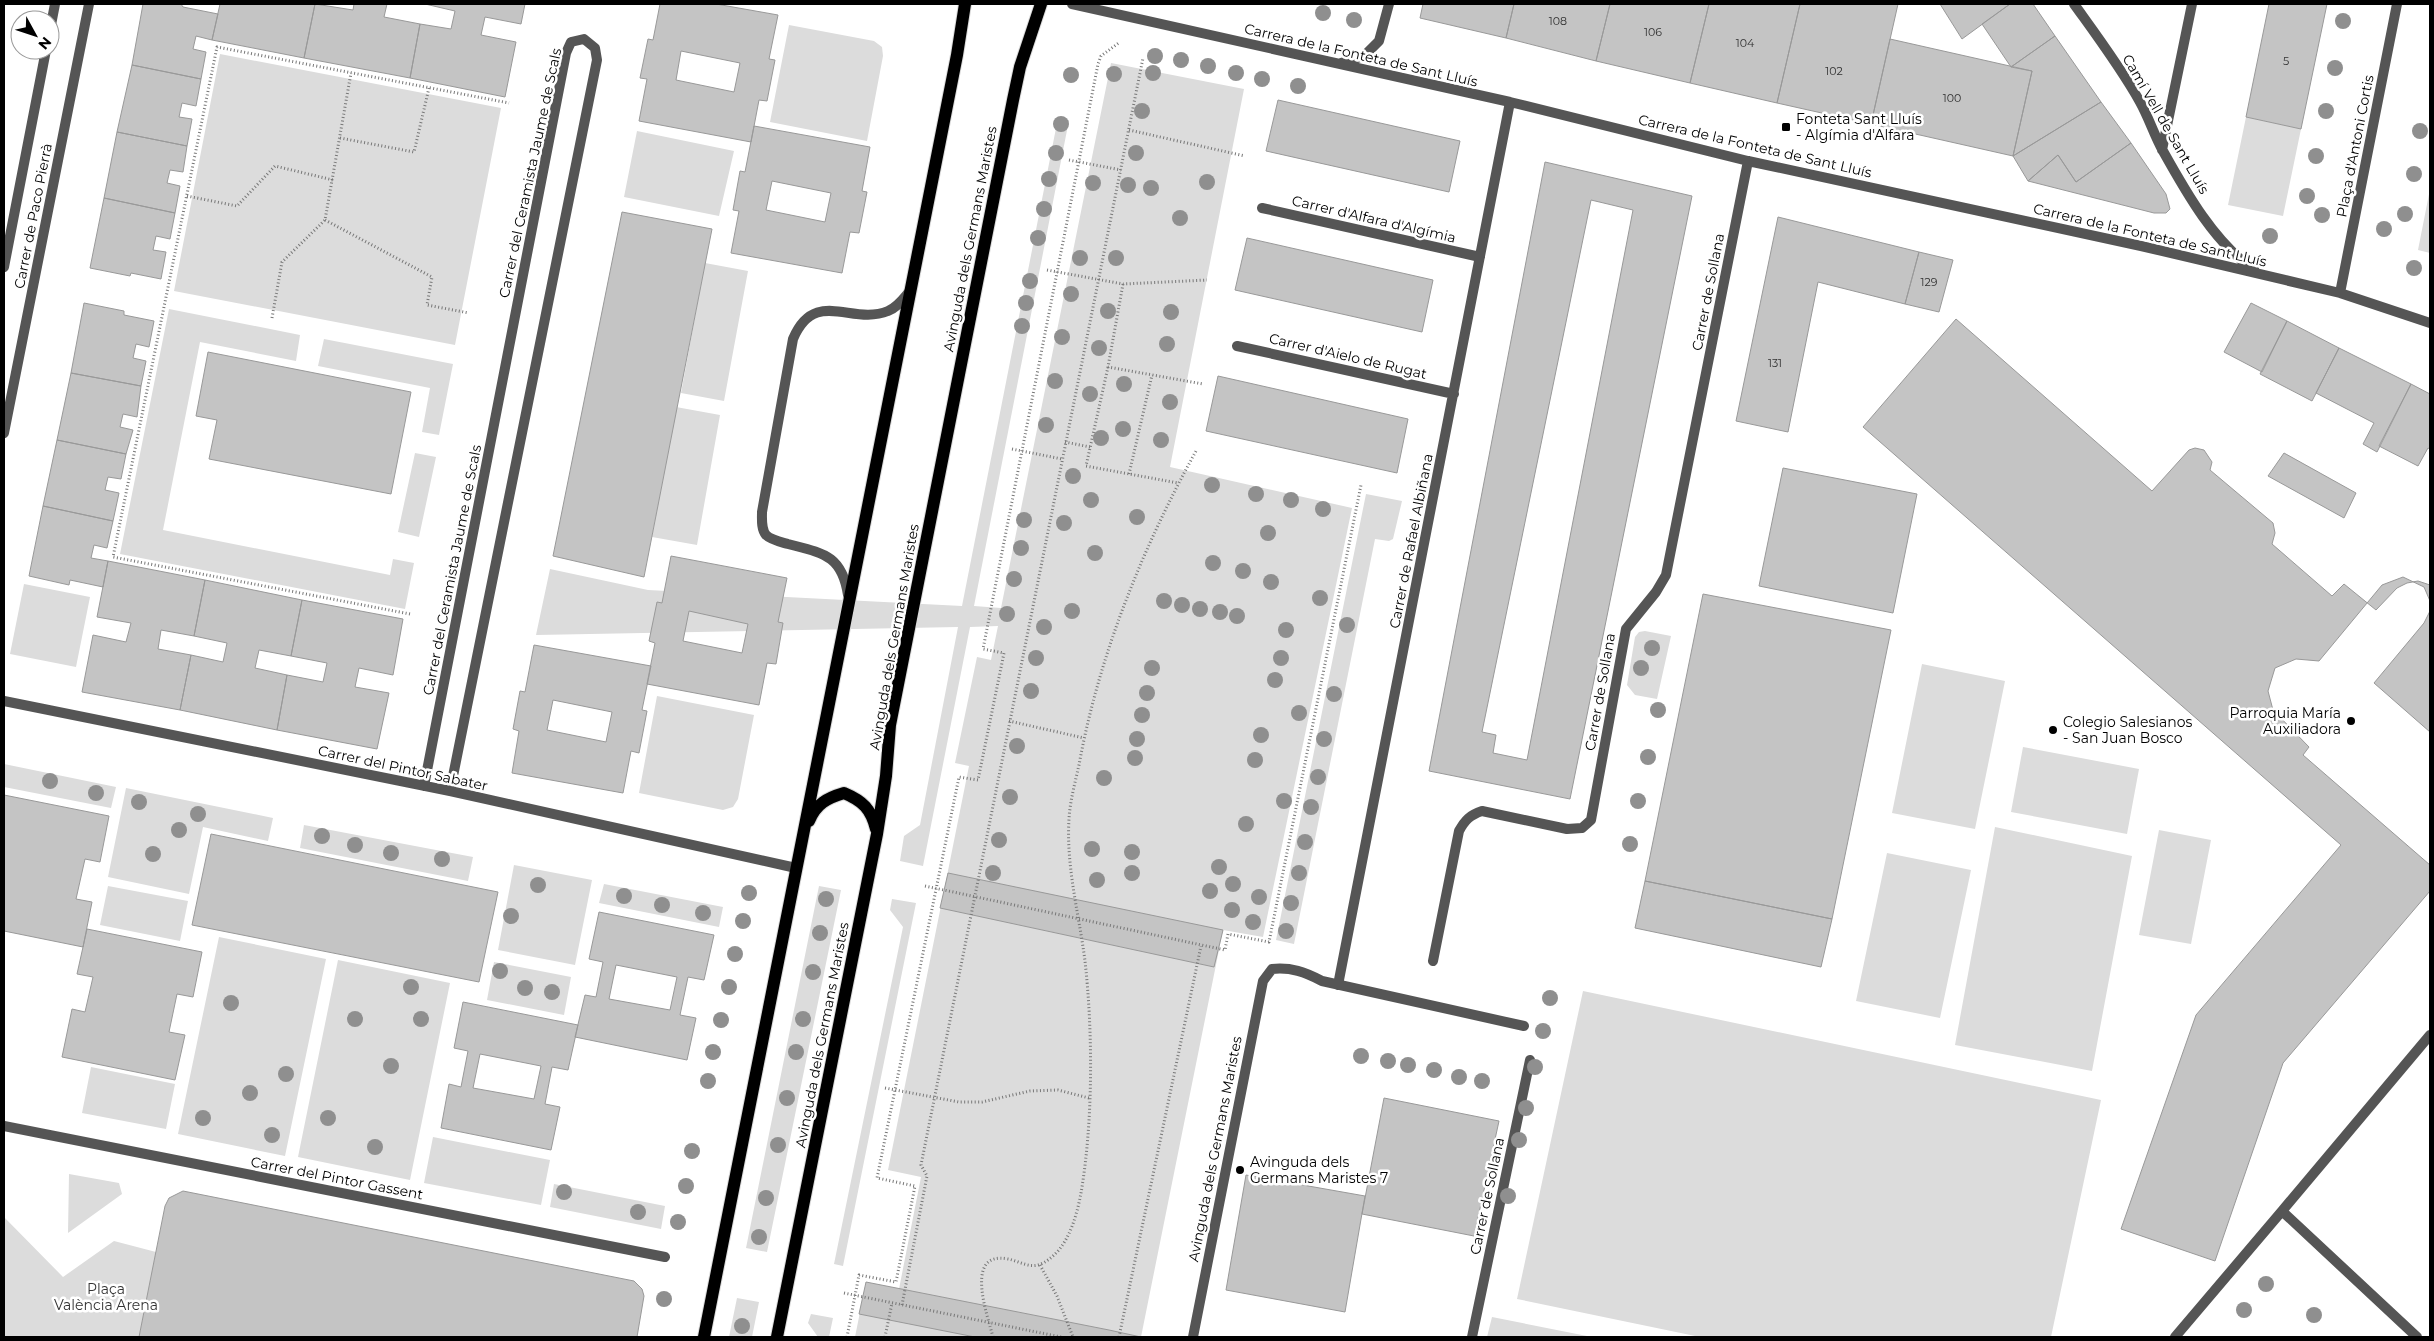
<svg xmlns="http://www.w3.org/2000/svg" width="2434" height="1341" font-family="Montserrat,sans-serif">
<rect width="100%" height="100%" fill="#fff"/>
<path fill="#dcdcdc" d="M789 25 874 41 882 47 883 56 867 141 770 122Z
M220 54 501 108 455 345 174 291Z
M1111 63 1244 89 1170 467 1352 508 1263 937 1223 930 1141 1337H855L866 1282 899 1289 921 1177 888 1170 969 766 955 763 977 657 991 660 998 626 970 627 923 866 900 861 904 836 920 825 958 627 536 635 550 569 648 590 962 606 1058 118 1069 120 974 606 1001 608Z
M2246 117 2301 129 2283 216 2228 205Z
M637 131 734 151 719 216 624 197Z
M2430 189V253L2418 250Z
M705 263 748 271 724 401 681 393Z
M169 309 300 335 296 361 200 342 163 530 390 575 393 559 414 563 405 609 120 554Z
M324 339 453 364 439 435 422 432 430 388 318 366Z
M676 407 720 415 697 545 652 537Z
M415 453 436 457 419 537 398 532Z
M1366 494 1402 501 1393 539 1389 541 1375 539 1294 944 1276 940Z
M24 584 90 597 76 667 10 654Z
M1645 631 1671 636 1657 699 1635 695 1627 685 1635 637 1639 632Z
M1922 664 2005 681 1975 829 1892 813Z
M657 696 754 715 738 799 733 807 723 810 639 793Z
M2023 747 2139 769 2127 834 2011 812Z
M4 764 116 787 111 808 4 787Z
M126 788 273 818 268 841 203 827 189 894 108 877Z
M304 825 473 857 468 881 300 848Z
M1995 827 2132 856 2092 1071 1955 1045Z
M2159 830 2211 840 2191 944 2139 935Z
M1887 853 1971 870 1940 1018 1856 1001Z
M514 865 592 880 575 965 498 950Z
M604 884 723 907 719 927 599 903Z
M108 886 188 901 180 941 100 925Z
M819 886 841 890 767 1252 746 1248Z
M892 899 916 903 843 1266 834 1264 903 927 890 910Z
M219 937 326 959 285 1156 178 1134Z
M338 960 450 983 410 1180 298 1157Z
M494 962 571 977 564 1015 487 1000Z
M1583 991 2101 1100 2051 1337H1700L1517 1299Z
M91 1067 175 1084 166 1129 82 1113Z
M433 1137 550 1160 541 1205 424 1183Z
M69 1174 119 1183 122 1194 68 1233Z
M554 1184 665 1206 661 1229 550 1207Z
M4 1217 63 1277 114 1241 156 1252 139 1337H4Z
M737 1298 759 1302 752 1337H729Z
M811 1314 833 1318 829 1337H818L808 1323Z
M1492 1317 1592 1337H1487Z"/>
<path fill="#c4c4c4" stroke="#999" fill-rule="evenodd" d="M143 4H181L183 7 218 14 212 40 196 36 193 49 206 52 201 79 132 65Z
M220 4H315L304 58 212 40Z
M315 4 353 10 354 4H387L384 17 420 24 410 78 304 58Z
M425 4H525L521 24 485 17 481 35 516 42 505 97 410 78 420 24 451 29 455 11Z
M660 4H716L778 15 769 59 775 60 767 101 759 100 751 142 639 121 647 79 640 78 648 39 653 40Z
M1423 4H1514L1506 38 1420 18Z
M1514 4H1610L1596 61 1506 38Z
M1610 4H1709L1690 83 1596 61Z
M1709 4H1800L1777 103 1690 83Z
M1800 4H1898L1871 124 1777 103Z
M1940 4H2010L1962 39Z
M2010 4H2033L2055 36 2011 67 1982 24Z
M2269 4H2327L2301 129 2246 117Z
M2055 36 2101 102 2013 156 2032 71 2011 67Z
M1890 39 2032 71 2013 156 1871 124Z
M681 51 740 63 734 92 676 80Z
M132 65 201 79 196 106 182 103 179 117 192 119 187 146 117 132Z
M1278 100 1460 141 1449 192 1266 151Z
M2101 102 2131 143 2076 182 2058 155 2028 181 2013 156Z
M754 126 870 147 862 191 867 192 859 233 850 232 842 273 731 253 739 211 733 210 740 171 745 172Z
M117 132 187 146 183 172 170 170 167 183 180 186 175 213 104 198Z
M2131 143 2166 194 2170 209 2166 213H2154L2028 181 2058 155 2076 182Z
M1545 162 1692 196 1570 799 1429 771ZM1591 200 1633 210 1527 760 1493 753 1496 735 1482 732Z
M772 181 831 193 825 222 766 210Z
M104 198 175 213 170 239 156 236 153 250 166 252 161 279 131 273 130 276 90 268Z
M622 212 712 229 644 577 553 556Z
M1778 217 1919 252 1905 304 1818 282 1788 432 1736 421Z
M1247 238 1433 280 1422 332 1235 290Z
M1919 252 1953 260 1939 312 1905 304Z
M84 303 124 311V315L154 321 149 347 136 344 133 358 146 361 141 386 71 373Z
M2251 303 2287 321 2262 372 2224 352Z
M1956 319 2152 491 2189 450 2195 448 2204 450 2212 462 2210 470 2273 523 2275 533 2272 544 2332 596 2344 584 2376 610 2397 588 2407 583 2418 581 2430 585V891L2283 1063 2215 1261 2121 1229 2196 1015 2341 845 1863 427Z
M2287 321 2339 348 2312 401 2260 374Z
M2339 348 2411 384 2377 452 2363 444 2374 423 2316 393Z
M208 352 411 392 391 494 209 459 217 420 196 416Z
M71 373 141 386 137 417 123 414 120 427 133 430 126 454 57 440Z
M1218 376 1408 419 1397 473 1206 431Z
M2411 384 2430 394V449L2428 448 2418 466 2379 446Z
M57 440 126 454 121 479 108 477 105 490 119 493 113 521 43 506Z
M2284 453 2356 493 2344 518 2268 476Z
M1783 468 1917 494 1893 613 1759 586Z
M43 506 113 521 107 548 94 545 91 558 108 561 103 587 70 580 69 585 29 576Z
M671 556 787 578 778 622 783 623 776 664 767 663 759 705 647 684 655 643 649 641 657 602 662 603Z
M108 561 205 580 194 636 161 630 158 649 191 655 180 710 82 692 93 635 126 642 131 623 97 617Z
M2403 577 2424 587 2430 601V611L2424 623 2374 683 2430 732V865L2303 755 2309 747 2273 710 2268 691 2275 668 2296 659 2319 661 2382 585Z
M205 580 302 600 291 656 259 650 255 668 287 675 277 730 180 710 191 655 223 662 227 643 194 636Z
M1703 594 1891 630 1832 919 1645 881Z
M302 600 403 619 393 675 359 668 355 687 389 693 377 749 277 730 287 675 323 682 327 663 291 656Z
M689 611 748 624 742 653 683 641Z
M534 645 651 666 642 710 647 711 639 753 631 751 623 793 512 773 519 731 513 729 520 691 525 692Z
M553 700 612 712 606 742 547 730Z
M4 795 109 816 100 862 85 859 76 899 92 902 83 947 4 931Z
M211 834 498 892 479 982 192 925Z
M948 873 1223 930 1214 967 940 908Z
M1645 881 1832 919 1821 967 1635 928Z
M599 912 714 935 704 980 688 977 680 1015 696 1018 687 1060 575 1037 585 995 596 997 603 962 589 959Z
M87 929 202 952 193 997 177 994 169 1032 185 1035 175 1080 62 1057 72 1009 85 1012 93 977 77 974Z
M616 965 677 977 670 1010 609 999Z
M463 1002 578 1025 568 1070 552 1067 545 1104 560 1107 551 1150 441 1128 449 1084 461 1087 468 1051 454 1048Z
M480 1054 541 1066 534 1099 473 1088Z
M1384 1098 1499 1121 1474 1236 1362 1214Z
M1246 1175 1365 1196 1345 1312 1226 1290Z
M183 1191 634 1281 642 1289 644 1296 637 1337H139L165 1206 169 1198Z
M866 1282 1109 1330 1141 1337H975L859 1314Z"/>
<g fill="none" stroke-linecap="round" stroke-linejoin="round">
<g stroke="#dbdbdb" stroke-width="14">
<path id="primary" d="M809 821C816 804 827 798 844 793 863 801 871 809 876 829
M704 1337 957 55 965 4
M777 1337 877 834 886 776 890 725 1013 100 1020 67 1041 4"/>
</g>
<path stroke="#777" stroke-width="3" stroke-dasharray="1 2.5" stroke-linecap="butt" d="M1129 130 1245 156
M340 138 414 152 429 88
M1069 160 1121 170
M187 196 237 206 275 166 333 180
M325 220 432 277 427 305 469 313
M1047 270 1123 284 1207 280
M1123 284 1108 367 1203 384
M272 318 282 262 325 220 351 73
M1108 367 1086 466 1178 483
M1065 442 1090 447
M1012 449 1062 459
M1129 474 1152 375
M410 614 113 557 217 47 509 103
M1009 721 1084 738
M925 886 1225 950 1228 934 1269 942 1361 485
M885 1088 959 1102H982L1030 1091 1058 1090 1089 1098
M1040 1265 1057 1296 1073 1337
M844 1293 1061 1337
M902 1305 927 1176 921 1165 1143 58
M847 1337 859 1275 896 1282 915 1186 877 1178 959 777 978 780 1004 653 983 649 1098 64 1101 56 1120 42
M885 1337 892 1303
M993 1337C988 1317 963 1250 1008 1259 1019 1261 1030 1269 1041 1264 1067 1252 1076 1219 1081 1193 1093 1123 1093 1033 1085 961 1079 914 1066 867 1069 819 1070 801 1075 783 1079 765 1099 655 1142 549 1196 451
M1119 1337 1201 946"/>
<path stroke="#555" stroke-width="10" d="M848 595C842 555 823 553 788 544 781 542 771 540 766 535 761 529 762 519 762 512L793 339C815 287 852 326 888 311 897 308 904 298 910 291
M2175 1337 2282 1211
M2417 1337 2282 1211 2430 1035"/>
<path stroke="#555" stroke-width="10" d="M4 1126 665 1257
M1472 1337 1530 1060"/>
<path stroke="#555" stroke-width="10" d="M1072 4 1510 102 1748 161 2141 246 2340 293 2430 323
M2074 4C2097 36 2121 68 2140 102 2149 118 2154 135 2163 151 2187 194 2214 242 2255 271
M50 30 55 4
M1341 63 1364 56 1379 41 1389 4
M2162 150 2192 4
M1262 208 1480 257
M4 267 46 50
M2340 293 2397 4
M1237 346 1454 394
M4 433 89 4
M4 701 450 791 796 868
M424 786 566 53 571 42 584 39 595 48 597 60 450 791
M1433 961 1459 831C1465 820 1470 815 1482 811L1567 829 1582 828 1591 820 1626 629 1656 592 1666 575 1748 161
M1338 985 1510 102
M1193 1337 1263 981 1272 969C1291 967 1305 972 1322 981L1524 1026"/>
<use href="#primary" stroke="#000" stroke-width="12"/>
</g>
<g fill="#8f8f8f">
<circle cx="1323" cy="13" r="8"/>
<circle cx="1354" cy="20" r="8"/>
<circle cx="2343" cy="21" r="8"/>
<circle cx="1155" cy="56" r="8"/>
<circle cx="1181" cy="60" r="8"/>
<circle cx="1208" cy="66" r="8"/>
<circle cx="2335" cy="68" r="8"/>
<circle cx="1153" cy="73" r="8"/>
<circle cx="1236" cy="73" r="8"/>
<circle cx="1114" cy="74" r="8"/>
<circle cx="1071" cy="75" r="8"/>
<circle cx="1262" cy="79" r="8"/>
<circle cx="1298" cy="86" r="8"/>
<circle cx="1142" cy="111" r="8"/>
<circle cx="2326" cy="111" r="8"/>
<circle cx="1061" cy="124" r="8"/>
<circle cx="2420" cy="131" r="8"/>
<circle cx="1056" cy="153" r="8"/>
<circle cx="1136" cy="153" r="8"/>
<circle cx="2316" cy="156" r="8"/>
<circle cx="2414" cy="174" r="8"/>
<circle cx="1049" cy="179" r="8"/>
<circle cx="1207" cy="182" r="8"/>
<circle cx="1093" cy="183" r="8"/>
<circle cx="1128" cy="185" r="8"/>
<circle cx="1151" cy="188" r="8"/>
<circle cx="2307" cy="196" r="8"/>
<circle cx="1044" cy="209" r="8"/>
<circle cx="2405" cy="214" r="8"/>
<circle cx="2322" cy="215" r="8"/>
<circle cx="1180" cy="218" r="8"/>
<circle cx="2384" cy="229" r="8"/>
<circle cx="2270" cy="236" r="8"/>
<circle cx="1038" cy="238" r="8"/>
<circle cx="1080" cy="258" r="8"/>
<circle cx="1116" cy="258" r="8"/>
<circle cx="2414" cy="268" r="8"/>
<circle cx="1030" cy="281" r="8"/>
<circle cx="1071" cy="294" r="8"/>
<circle cx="1026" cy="303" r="8"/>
<circle cx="1108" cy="311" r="8"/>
<circle cx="1171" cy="312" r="8"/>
<circle cx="1022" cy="326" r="8"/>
<circle cx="1062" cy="337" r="8"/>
<circle cx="1167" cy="344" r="8"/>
<circle cx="1099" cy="348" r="8"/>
<circle cx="1055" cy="381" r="8"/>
<circle cx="1124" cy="384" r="8"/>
<circle cx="1090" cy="394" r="8"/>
<circle cx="1170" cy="402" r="8"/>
<circle cx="1046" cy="425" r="8"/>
<circle cx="1123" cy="429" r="8"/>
<circle cx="1101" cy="438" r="8"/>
<circle cx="1161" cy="440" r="8"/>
<circle cx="1073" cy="476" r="8"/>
<circle cx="1212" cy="485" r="8"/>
<circle cx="1256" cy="494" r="8"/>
<circle cx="1091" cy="500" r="8"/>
<circle cx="1291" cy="500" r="8"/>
<circle cx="1323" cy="509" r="8"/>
<circle cx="1137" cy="517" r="8"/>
<circle cx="1024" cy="520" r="8"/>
<circle cx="1064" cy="523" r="8"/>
<circle cx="1268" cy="533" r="8"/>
<circle cx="1021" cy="548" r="8"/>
<circle cx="1095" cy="553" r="8"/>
<circle cx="1213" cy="563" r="8"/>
<circle cx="1243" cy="571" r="8"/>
<circle cx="1014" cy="579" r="8"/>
<circle cx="1271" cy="582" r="8"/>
<circle cx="1320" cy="598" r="8"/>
<circle cx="1164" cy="601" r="8"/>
<circle cx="1182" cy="605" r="8"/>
<circle cx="1200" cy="609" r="8"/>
<circle cx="1072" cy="611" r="8"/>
<circle cx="1220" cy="612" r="8"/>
<circle cx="1007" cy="614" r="8"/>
<circle cx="1237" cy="616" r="8"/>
<circle cx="1347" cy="625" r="8"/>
<circle cx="1044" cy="627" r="8"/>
<circle cx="1286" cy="630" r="8"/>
<circle cx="1652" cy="648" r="8"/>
<circle cx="1036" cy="658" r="8"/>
<circle cx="1281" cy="658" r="8"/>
<circle cx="1152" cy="668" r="8"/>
<circle cx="1641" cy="668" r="8"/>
<circle cx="1275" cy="680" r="8"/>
<circle cx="1031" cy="691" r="8"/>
<circle cx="1147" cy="693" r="8"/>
<circle cx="1334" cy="694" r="8"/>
<circle cx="1658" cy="710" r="8"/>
<circle cx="1299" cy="713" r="8"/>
<circle cx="1142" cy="715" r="8"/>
<circle cx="1261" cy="735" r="8"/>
<circle cx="1137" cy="739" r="8"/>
<circle cx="1324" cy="739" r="8"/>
<circle cx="1017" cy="746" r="8"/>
<circle cx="1648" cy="757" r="8"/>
<circle cx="1135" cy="758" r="8"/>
<circle cx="1255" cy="760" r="8"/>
<circle cx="1318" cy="777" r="8"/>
<circle cx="1104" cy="778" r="8"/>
<circle cx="50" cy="781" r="8"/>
<circle cx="96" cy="793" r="8"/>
<circle cx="1010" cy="797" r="8"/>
<circle cx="1284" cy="801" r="8"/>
<circle cx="1638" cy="801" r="8"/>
<circle cx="139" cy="802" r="8"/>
<circle cx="1311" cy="807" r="8"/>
<circle cx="198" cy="814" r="8"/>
<circle cx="1246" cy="824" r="8"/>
<circle cx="179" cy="830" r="8"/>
<circle cx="322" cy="836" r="8"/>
<circle cx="999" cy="840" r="8"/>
<circle cx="1305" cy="842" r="8"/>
<circle cx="1630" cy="844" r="8"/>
<circle cx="355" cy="845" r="8"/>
<circle cx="1092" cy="849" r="8"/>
<circle cx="1132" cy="852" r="8"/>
<circle cx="391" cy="853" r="8"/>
<circle cx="153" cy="854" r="8"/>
<circle cx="442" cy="859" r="8"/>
<circle cx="1219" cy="867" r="8"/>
<circle cx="993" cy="873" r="8"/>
<circle cx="1132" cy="873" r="8"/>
<circle cx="1299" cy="873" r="8"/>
<circle cx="1097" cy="880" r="8"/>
<circle cx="1233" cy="884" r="8"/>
<circle cx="538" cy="885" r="8"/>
<circle cx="1210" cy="891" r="8"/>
<circle cx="749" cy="893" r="8"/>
<circle cx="624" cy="896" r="8"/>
<circle cx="1259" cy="897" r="8"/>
<circle cx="826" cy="899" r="8"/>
<circle cx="1291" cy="903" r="8"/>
<circle cx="662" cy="905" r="8"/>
<circle cx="1232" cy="910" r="8"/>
<circle cx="703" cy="913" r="8"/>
<circle cx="511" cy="916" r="8"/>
<circle cx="743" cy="921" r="8"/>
<circle cx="1253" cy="922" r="8"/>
<circle cx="1286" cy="931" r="8"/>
<circle cx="820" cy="933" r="8"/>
<circle cx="735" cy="954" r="8"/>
<circle cx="500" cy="971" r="8"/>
<circle cx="813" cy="972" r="8"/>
<circle cx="411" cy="987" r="8"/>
<circle cx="729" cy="987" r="8"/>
<circle cx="525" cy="988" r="8"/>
<circle cx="552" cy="992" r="8"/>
<circle cx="1550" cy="998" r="8"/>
<circle cx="231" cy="1003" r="8"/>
<circle cx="355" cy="1019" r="8"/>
<circle cx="421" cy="1019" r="8"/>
<circle cx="803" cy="1019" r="8"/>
<circle cx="721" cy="1020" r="8"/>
<circle cx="1543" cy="1031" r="8"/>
<circle cx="713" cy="1052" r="8"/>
<circle cx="796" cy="1052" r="8"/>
<circle cx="1361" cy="1056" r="8"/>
<circle cx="1388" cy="1061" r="8"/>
<circle cx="1408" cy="1065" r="8"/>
<circle cx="391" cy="1066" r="8"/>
<circle cx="1535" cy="1067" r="8"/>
<circle cx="1434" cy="1070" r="8"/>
<circle cx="286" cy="1074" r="8"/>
<circle cx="1459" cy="1077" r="8"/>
<circle cx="708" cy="1081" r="8"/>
<circle cx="1482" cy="1081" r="8"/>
<circle cx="250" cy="1093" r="8"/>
<circle cx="787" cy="1098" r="8"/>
<circle cx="1526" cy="1108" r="8"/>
<circle cx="203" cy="1118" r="8"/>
<circle cx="328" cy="1118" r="8"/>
<circle cx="272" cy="1135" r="8"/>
<circle cx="1519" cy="1140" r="8"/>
<circle cx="778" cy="1145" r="8"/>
<circle cx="375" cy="1147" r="8"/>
<circle cx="692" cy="1151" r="8"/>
<circle cx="686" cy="1186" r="8"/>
<circle cx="564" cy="1192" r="8"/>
<circle cx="1508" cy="1196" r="8"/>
<circle cx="766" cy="1198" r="8"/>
<circle cx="638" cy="1212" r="8"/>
<circle cx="678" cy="1222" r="8"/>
<circle cx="759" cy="1237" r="8"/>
<circle cx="2266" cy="1284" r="8"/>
<circle cx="664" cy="1299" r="8"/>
<circle cx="2244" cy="1310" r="8"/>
<circle cx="2314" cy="1315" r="8"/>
<circle cx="742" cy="1326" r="8"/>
</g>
<g fill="#000" stroke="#fff" stroke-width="2">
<rect x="1781" y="122" width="10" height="10" rx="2.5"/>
<circle cx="2351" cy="721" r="5"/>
<circle cx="2053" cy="730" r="5"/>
<circle cx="1240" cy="1170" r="5"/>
</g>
<g text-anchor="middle" stroke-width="5" stroke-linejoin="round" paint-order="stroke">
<g font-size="11" fill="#313131">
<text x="1558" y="25">108</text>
<text x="1653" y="36">106</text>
<text x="1745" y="47">104</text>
<text x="2286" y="65">5</text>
<text x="1834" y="75">102</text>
<text x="1952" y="102">100</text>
<text x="1929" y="286">129</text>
<text x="1775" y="367">131</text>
</g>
<g font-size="14" fill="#000" stroke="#fff">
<text transform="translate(1361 55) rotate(13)" y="5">Carrera de la Fonteta de Sant Lluís</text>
<text transform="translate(2166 124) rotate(60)" y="5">Camí Vell de Sant Lluís</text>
<text transform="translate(1755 146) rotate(13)" y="5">Carrera de la Fonteta de Sant Lluís</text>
<text transform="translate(2355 146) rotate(-79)" y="5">Plaça d'Antoni Cortis</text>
<text transform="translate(530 173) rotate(-78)" y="5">Carrer del Ceramista Jaume de Scals</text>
<text transform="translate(33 216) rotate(-79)" y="5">Carrer de Paco Pierrà</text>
<text transform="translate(1374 219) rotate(13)" y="5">Carrer d'Alfara d'Algímia</text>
<text transform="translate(2150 235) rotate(13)" y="5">Carrera de la Fonteta de Sant Lluís</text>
<text transform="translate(970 239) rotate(-79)" y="5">Avinguda dels Germans Maristes</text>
<text transform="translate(1708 292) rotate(-79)" y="5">Carrer de Sollana</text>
<text transform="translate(1348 356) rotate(13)" y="5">Carrer d'Aielo de Rugat</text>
<text transform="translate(1411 541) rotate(-79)" y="5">Carrer de Rafael Albiñana</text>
<text transform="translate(452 570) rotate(-79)" y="5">Carrer del Ceramista Jaume de Scals</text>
<text transform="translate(894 637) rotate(-80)" y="5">Avinguda dels Germans Maristes</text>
<text transform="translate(1600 692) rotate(-80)" y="5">Carrer de Sollana</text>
<text transform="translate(403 768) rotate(12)" y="5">Carrer del Pintor Sabater</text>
<text transform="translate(822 1035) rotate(-79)" y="5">Avinguda dels Germans Maristes</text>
<text transform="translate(1215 1149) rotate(-79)" y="5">Avinguda dels Germans Maristes</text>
<text transform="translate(337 1178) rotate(11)" y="5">Carrer del Pintor Gassent</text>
<text transform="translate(1487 1196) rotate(-78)" y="5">Carrer de Sollana</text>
</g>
<g font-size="14" fill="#000" stroke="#fff" text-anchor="start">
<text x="1796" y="124">Fonteta Sant Lluís<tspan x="1796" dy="16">- Algímia d'Alfara</tspan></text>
<text x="2341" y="718" text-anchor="end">Parroquia María<tspan x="2341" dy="16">Auxiliadora</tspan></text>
<text x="2063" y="727">Colegio Salesianos<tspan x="2063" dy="16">- San Juan Bosco</tspan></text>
<text x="1250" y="1167">Avinguda dels<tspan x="1250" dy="16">Germans Maristes 7</tspan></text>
</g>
<g font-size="14" fill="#333" stroke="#fff">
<text x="106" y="1294">Plaça<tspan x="106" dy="16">València Arena</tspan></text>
</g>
</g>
<rect width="2434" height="1341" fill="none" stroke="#000000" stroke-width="10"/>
<g transform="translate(35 35) rotate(130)"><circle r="24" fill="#ffffff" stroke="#999999"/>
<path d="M0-4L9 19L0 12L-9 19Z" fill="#000000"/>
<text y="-8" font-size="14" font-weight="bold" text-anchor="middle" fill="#000000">N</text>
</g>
</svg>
